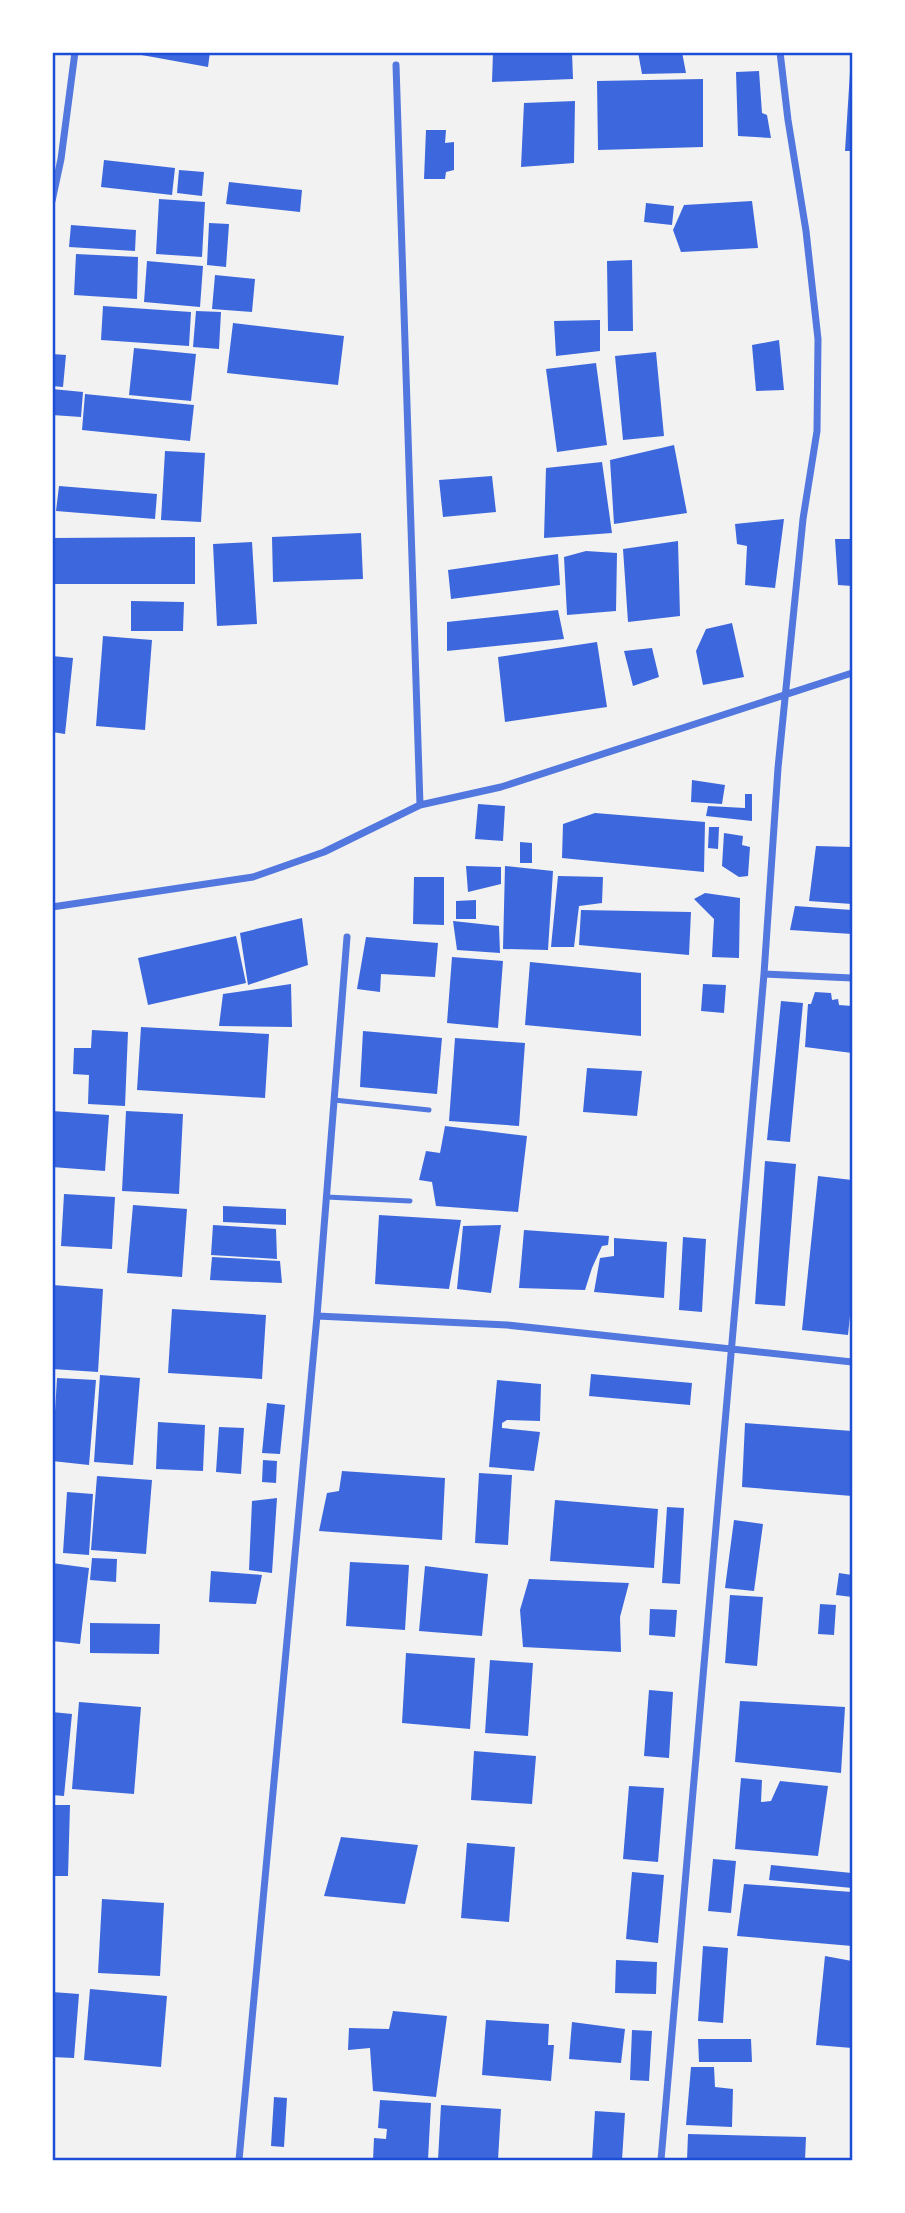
<svg xmlns="http://www.w3.org/2000/svg" width="905" height="2213" font-family="Figtree,sans-serif">
<rect width="100%" height="100%" fill="#f2f2f2"/>
<path fill="#3d67dc" d="M125 52H210L208 67Z
M493 52H572L573 79 492 82Z
M638 52H682L686 73 642 74Z
M759 71 762 113 767 115 771 138 738 136 736 72Z
M850 72H852V151H845Z
M703 79V147L598 150 597 81Z
M575 101 574 163 521 167 524 103Z
M426 130H446L445 143 454 142V170L446 172 445 179H424Z
M104 160 175 168 172 195 101 187Z
M179 170 204 172 202 196 177 193Z
M229 182 302 190 300 212 226 204Z
M159 199 205 202 202 257 156 254Z
M752 201 758 248 681 252 673 230 684 205Z
M646 203 674 206 672 225 644 222Z
M209 223 229 224 226 267 207 265Z
M71 225 136 230 135 251 69 247Z
M76 254 138 257 137 299 74 295Z
M632 260 633 331H608L607 261Z
M147 261 203 266 200 307 144 302Z
M215 275 255 279 252 312 212 309Z
M103 306 191 312 189 346 101 340Z
M196 311 221 312 219 349 193 347Z
M600 320V351L556 356 554 321Z
M233 323 344 336 338 385 227 373Z
M779 340 784 390 756 391 752 345Z
M134 348 196 354 191 401 129 395Z
M656 352 664 436 623 440 615 356Z
M52 354 66 355 63 387 52 386Z
M596 363 607 445 557 452 546 369Z
M52 389 83 392 81 417 52 415Z
M85 394 194 405 190 441 82 430Z
M674 445 687 513 614 524 610 460Z
M165 451 205 453 201 522 161 520Z
M602 462 612 533 544 538 546 468Z
M492 476 496 512 443 517 439 480Z
M59 486 157 494 155 519 56 511Z
M784 519 775 588 745 585 747 546 737 544 735 524Z
M361 533 363 579 273 582 272 537Z
M195 537V584H52V538Z
M835 539H852V586L838 585Z
M678 541 680 616 628 622 623 549Z
M252 542 257 624 217 626 213 544Z
M586 551 617 553 616 611 567 615 564 557Z
M558 554 560 585 451 599 448 570Z
M131 601 184 602 183 631H131Z
M558 610 564 639 447 651V622Z
M732 623 744 677 703 685 696 651 706 629Z
M103 636 152 640 145 730 96 726Z
M597 642 607 707 505 722 498 657Z
M652 648 659 677 633 686 624 651Z
M52 656 73 658 65 734 52 732Z
M692 780 725 785 722 804 691 802Z
M745 794H752V821L706 816 708 806 745 808Z
M478 804 505 806 503 841 475 839Z
M595 813 705 822 704 872 562 858 563 824Z
M709 827H719L718 849 708 848Z
M724 833 743 836 742 845 750 847 748 876 739 877 722 866Z
M520 842 532 843V863H520Z
M816 846 852 847V904L809 901Z
M466 866 501 867V884L468 892Z
M505 866 553 871 548 950 503 949Z
M558 876 603 877 602 903 579 906 574 947H551Z
M414 877H444V925L413 924Z
M705 893 740 898 739 958 712 957 714 919 694 899Z
M476 900V919H456V901Z
M795 906 852 910V934L790 930Z
M581 910 691 912 689 955 579 945Z
M302 918 308 965 248 985 240 933Z
M453 921 499 926 500 953 457 950Z
M236 936 246 983 148 1005 138 958Z
M366 937 438 943 435 977 381 974 380 992 357 989Z
M452 957 503 961 498 1028 447 1023Z
M530 962 641 973V1036L525 1025Z
M291 984 292 1027 219 1026 223 994Z
M703 984 726 985 724 1013 701 1011Z
M815 992 831 993 832 1000 838 999 839 1005 852 1006V1053L805 1047 808 1004H811Z
M781 1001 803 1003 790 1142 767 1140Z
M141 1027 269 1034 265 1098 137 1090Z
M92 1030 128 1032 125 1106 88 1104 89 1075 73 1074 74 1048H91Z
M363 1031 442 1038 437 1094 360 1087Z
M455 1038 525 1043 519 1126 449 1121Z
M587 1068 642 1071 637 1116 583 1112Z
M52 1111 109 1115 105 1171 52 1167Z
M126 1111 183 1114 179 1194 122 1191Z
M445 1126 527 1136 518 1212 436 1206 432 1182 419 1180 426 1151 440 1153Z
M765 1161 796 1164 785 1306 755 1304Z
M818 1176 852 1180V1296L848 1335 802 1330Z
M64 1194 115 1197 112 1249 61 1246Z
M133 1205 187 1209 182 1277 127 1273Z
M223 1206 286 1209V1225L223 1222Z
M379 1215 461 1220 449 1289 375 1284Z
M213 1225 276 1229 277 1259 211 1255Z
M501 1225 491 1293 457 1289 463 1226Z
M524 1230 609 1236 608 1245 602 1246 592 1268 585 1290 519 1288Z
M683 1237 706 1239 702 1312 679 1310Z
M614 1238 667 1242 664 1298 594 1292 600 1258 614 1256Z
M212 1257 280 1261 282 1283 210 1280Z
M53 1285 103 1289 98 1372 52 1369Z
M172 1309 266 1315 262 1379 168 1373Z
M591 1374 692 1383 690 1405 589 1396Z
M100 1375 140 1378 133 1465 94 1462Z
M57 1378 96 1380 89 1465 52 1461Z
M497 1380 541 1384 540 1421 507 1420 502 1423V1428L540 1432 534 1471 489 1467Z
M267 1403 285 1405 280 1454 262 1453Z
M158 1422 205 1425 203 1471 156 1469Z
M745 1423 852 1431V1496L742 1487Z
M219 1427 244 1428 241 1474 216 1472Z
M263 1460 277 1461 276 1483 262 1482Z
M342 1471 445 1478 442 1540 319 1531 327 1493 339 1491Z
M479 1473 512 1475 508 1545 475 1543Z
M97 1476 152 1480 146 1554 91 1550Z
M67 1492 93 1494 89 1555 63 1553Z
M277 1498 272 1573 249 1570 252 1501Z
M555 1500 658 1509 654 1568 550 1561Z
M667 1507 684 1508 680 1584 662 1583Z
M734 1520 763 1524 754 1591 725 1588Z
M92 1558 117 1559 116 1582 90 1580Z
M350 1562 409 1565 405 1630 346 1626Z
M52 1563 89 1568 80 1644 52 1641Z
M425 1566 488 1574 482 1636 419 1631Z
M211 1571 262 1575 256 1604 209 1602Z
M839 1573 852 1575V1597L836 1595Z
M529 1579 629 1583 620 1617 621 1652 523 1647 520 1610Z
M730 1595 763 1597 757 1666 725 1663Z
M820 1604 836 1605 834 1635 818 1634Z
M650 1609 677 1610 675 1637 649 1635Z
M90 1623 160 1624 159 1654 90 1653Z
M406 1653 475 1658 470 1729 402 1723Z
M490 1660 533 1663 528 1736 485 1733Z
M649 1690 673 1692 669 1758 644 1756Z
M740 1701 845 1707 841 1773 735 1762Z
M79 1702 141 1707 134 1794 72 1789Z
M52 1712 72 1714 64 1796 52 1795Z
M474 1751 536 1756 532 1804 471 1800Z
M741 1778 762 1780 761 1802 771 1801 780 1781 828 1786 818 1856 735 1849Z
M629 1786 664 1788 658 1862 623 1859Z
M52 1805H70L68 1876H52Z
M341 1837 418 1845 405 1904 324 1896Z
M467 1843 515 1847 509 1922 461 1918Z
M713 1859 736 1861 731 1913 708 1911Z
M771 1865 852 1873V1888L769 1880Z
M632 1872 664 1875 658 1943 626 1939Z
M744 1884 852 1892V1946L737 1936Z
M102 1899 164 1903 160 1976 98 1973Z
M703 1946 728 1948 723 2023 698 2021Z
M825 1956 852 1961V2048L816 2045Z
M616 1960 657 1962 656 1994 615 1993Z
M90 1989 167 1996 161 2067 84 2060Z
M52 1992 79 1994 74 2058 52 2057Z
M393 2011 447 2016 436 2097 373 2091 370 2048 348 2050 349 2028 389 2029Z
M486 2020 549 2024 548 2045H554L551 2081 482 2075Z
M572 2022 625 2029 621 2063 569 2059Z
M632 2030 652 2031 649 2081 630 2080Z
M698 2039H751L752 2062H699Z
M691 2067H714L715 2087 733 2089 732 2127 686 2125Z
M274 2097 287 2098 284 2147 271 2146Z
M380 2100 431 2103 428 2160H373L374 2138 386 2139 387 2129 378 2128Z
M441 2105 501 2109 498 2160H438Z
M595 2111 625 2113 622 2160H592Z
M688 2134 806 2137 805 2160H687Z"/>
<g fill="none" stroke-linecap="round" stroke-linejoin="round">
<path stroke="#5277de" stroke-width="5" d="M334 1100 429 1110
M326 1197 410 1201"/>
<path stroke="#5277de" stroke-width="7" d="M396 65 420 805
M52 201 61 159 75 52
M52 907 253 877 324 852 420 805 501 787 852 673
M764 974 852 978
M317 1316 507 1325 852 1362
M239 2160 317 1316 347 937
M661 2160 764 974 778 768 803 519 817 431 818 339 806 231 788 120 780 52"/>
</g>
<rect width="905" height="2213" fill="none" stroke="#ffffff" stroke-width="108"/>
<rect x="54" y="54" width="797" height="2105" fill="none" stroke="#1d4ed8" stroke-width="2.5"/>
</svg>
